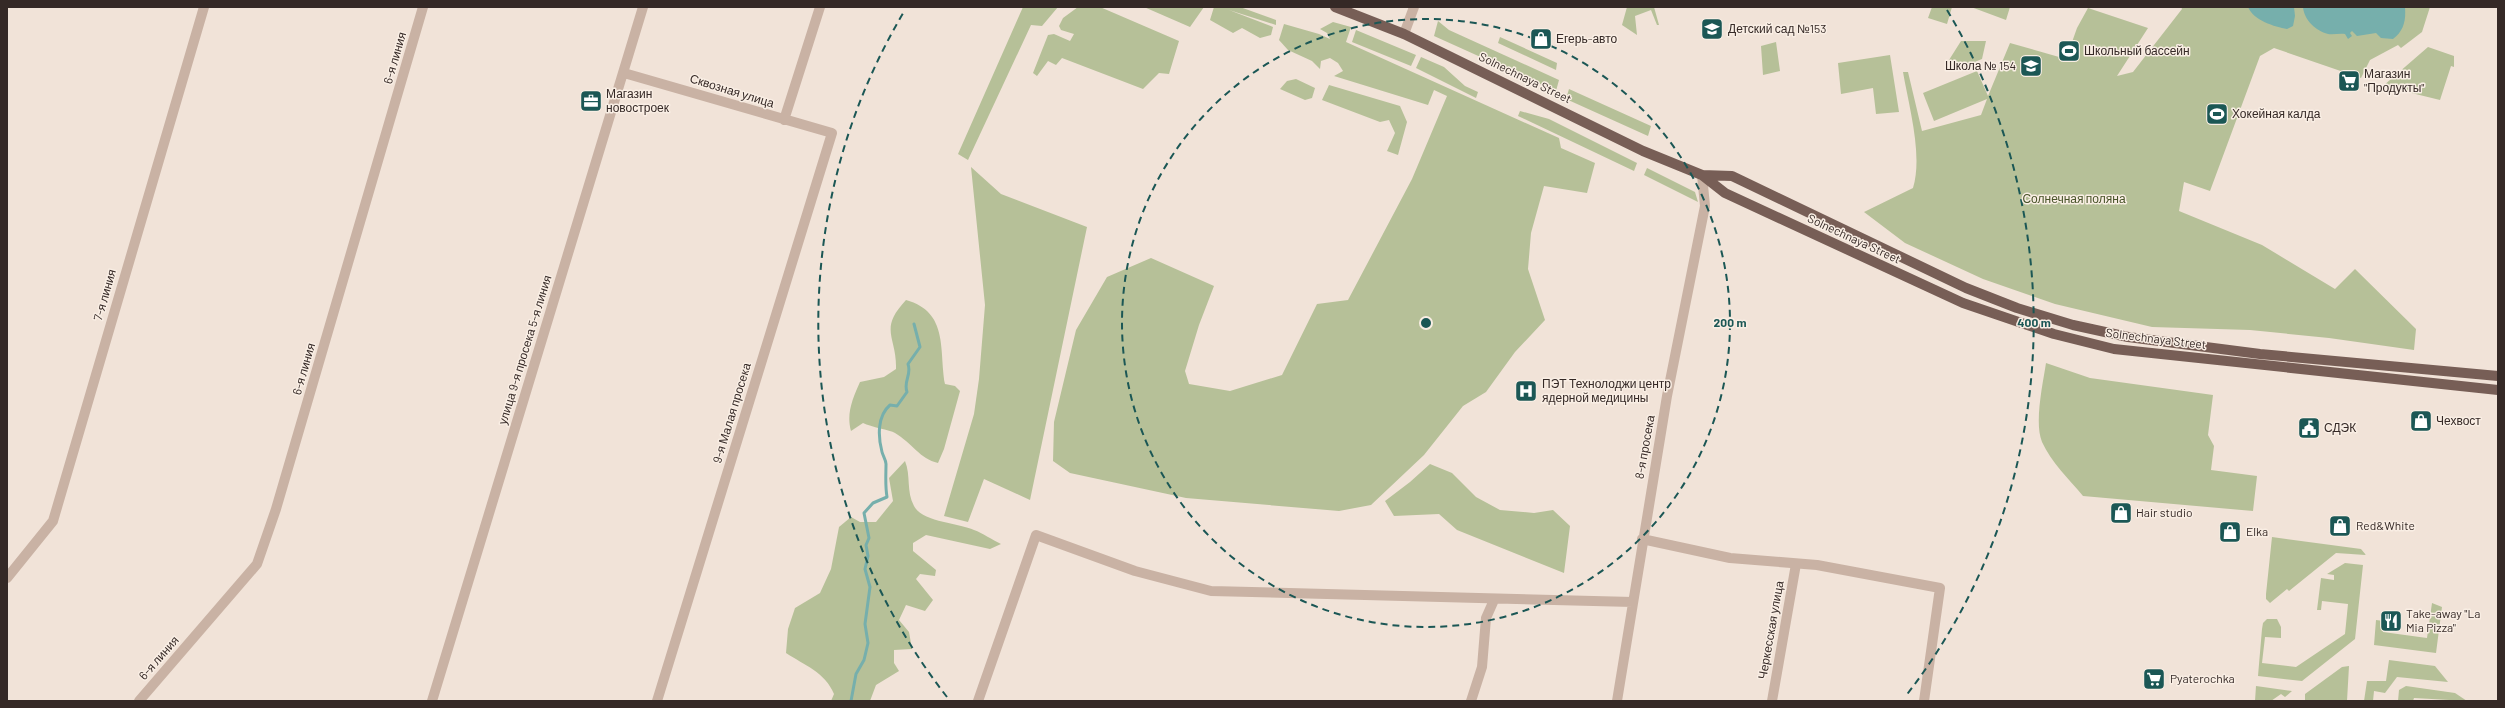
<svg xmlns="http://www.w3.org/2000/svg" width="2505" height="708" font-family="Barlow,sans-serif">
<rect width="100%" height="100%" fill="#f1e3d8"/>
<path fill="#b6c098" d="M1023 7H1058L1042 26 1031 25 968 160 958 154Z
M1078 7H1100L1179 41 1169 74 1159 73 1143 89 1062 58 1056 65 1048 61 1037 76 1033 73 1048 35 1054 34 1070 41 1074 34 1061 30 1059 26 1063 18Z
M1144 7H1204L1190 27Z
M1214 7H1240L1276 20V25L1229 10 1273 27 1271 35 1260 38 1242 28 1233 33 1210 20Z
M1627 7H1654L1659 25H1657L1651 10 1635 16 1637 35 1622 25Z
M1932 7H1952L1947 24 1928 18Z
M1971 7H2010L2006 20Z
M2181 7H2430L2422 32 2401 48 2398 45 2370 60 2361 78 2274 48 2260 56 2210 191 2184 182 2179 211 2262 245 2335 289 2355 269 2416 329 2414 350 2329 338 2250 330 2152 327 2055 304 1983 279 1905 243 1864 212 1913 188C1923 155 1909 107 1903 72H1908L1922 131 1981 115 1987 99 1934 121 1923 93 1977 71 1988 96 2010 43 2066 59 2077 28 2088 8 2148 28 2117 76 2133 72 2182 9Z
M1438 21 1449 30 1559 80 1556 91 1434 36Z
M1333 22 1351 27 1346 42 1559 138 1561 148 1595 163 1587 193 1544 186 1531 233 1528 269 1545 320 1515 352 1486 392 1463 406 1424 455 1371 505 1339 511 1186 498 1070 473 1053 461 1054 422 1076 330 1107 277 1151 258 1214 286 1199 325 1185 371 1189 384 1230 391 1282 375 1317 304 1348 300 1412 179 1447 96 1434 90 1428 105 1334 76 1343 71 1338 63 1330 58 1321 61 1320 69 1312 61 1288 50 1279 40 1284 24 1319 34 1330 39 1327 33 1320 29Z
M1356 30 1416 55 1411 66 1352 42Z
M1500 37 1557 63 1556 70 1498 43Z
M1961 41H1986L1982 59 1957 69 1949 60Z
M1776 42 1780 71 1763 75 1761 46Z
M2428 47 2454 56V67L2451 66 2440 100 2383 86Z
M1890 55 1899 112 1876 114 1873 88 1841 94 1838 63Z
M1421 57 1444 67 1465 86 1478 92 1476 98 1416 68Z
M1296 79 1315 88 1312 98 1305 100 1280 89 1287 81Z
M1329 85 1400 106 1407 122 1398 155 1387 151 1395 133 1389 120 1380 122 1322 100Z
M1569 89 1651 126 1648 136 1566 99Z
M1520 111 1549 119 1637 163 1634 171 1518 116Z
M971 167 1001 194 1087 227 1030 500 984 479 968 522 944 516 974 414 979 379 985 305Z
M1647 168 1695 192 1698 202 1644 175Z
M906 300C949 312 939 350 945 384L955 386 960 391 944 449 938 463C920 459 912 443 895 433 890 430 871 427 863 423L851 431C846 413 853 398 860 382L884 377 896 369C897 336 878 330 906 300Z
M2046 363 2090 378 2213 395 2208 435 2214 446 2211 470 2257 476 2253 511 2083 496C2069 479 2051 462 2042 442 2034 423 2043 383 2046 363Z
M905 461C911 475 906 492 914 506 922 522 959 523 974 530 983 533 992 540 1001 544L990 549 926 535 913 543V551L936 570 935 576 920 574 916 579 933 600 925 611 906 605 899 620 909 632 912 649 894 650V663L899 671 876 685 870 701H831L834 694C825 672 804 665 786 653L788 629 795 608 820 593 831 569 839 527 851 517 860 522H876L893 501 889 478Z
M1430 464 1452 473 1476 497 1500 510 1534 513 1553 510 1570 526 1564 573 1457 530 1439 514 1394 516 1385 501 1410 482Z
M2272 537 2361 549 2366 555 2336 553 2289 591 2287 589 2270 603 2266 599V594Z
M2345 563 2363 565 2355 639 2302 681 2258 676 2262 629 2263 623 2267 619H2277L2281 627V638L2265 637 2262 663 2296 667 2345 634 2348 604 2322 601 2321 610H2317L2321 578 2334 580V575L2327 574Z
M2432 603 2442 607 2436 653 2374 645 2376 620 2384 621 2383 632 2427 638Z
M2389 660 2435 666 2448 682 2397 677 2385 693 2374 691 2373 701H2364L2367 681H2386Z
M2349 666 2347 701H2305V694L2342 667Z
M2256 686 2292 691 2285 697 2281 694 2271 701H2255Z
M2406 686 2455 693 2467 701 2414 698 2413 701H2398L2399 690Z"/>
<path fill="#76afac" d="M2248 7H2294L2295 16 2293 26 2287 29C2275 27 2253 20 2248 7Z
M2303 7H2405C2406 20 2404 31 2393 39L2381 38 2376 33 2357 36 2352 31 2350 33 2352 36 2348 39 2345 34C2339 33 2334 35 2328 34 2316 31 2304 20 2303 7Z"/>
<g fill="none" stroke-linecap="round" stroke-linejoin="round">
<path stroke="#76afac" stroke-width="3" d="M851 701 856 674 864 660 868 643 865 624 870 587 865 569 868 556 866 545 869 538 864 513 873 503 887 497C885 485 886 475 886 464 886 460 883 456 882 452 878 437 877 416 890 405L897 406 907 392C903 381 912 375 908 364L920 347 914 324"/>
<path stroke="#c9b2a4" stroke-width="10" d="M1404 34 1414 7
M624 73 832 133 657 701
M784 120 820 7
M1642 539 1730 558 1817 565 1940 588 1924 701
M7 578 53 521 204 7
M139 701 257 564 276 509 423 7
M432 701 643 7
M978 701 1036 535 1135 571 1211 591 1633 602
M1471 701 1482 667 1486 618 1494 600
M1617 701 1667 396 1705 206 1702 175
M1772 701 1796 564"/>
<path stroke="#775e56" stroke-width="10" d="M1335 7 1404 34 1643 151 1702 175 1725 193 1963 303 2054 334 2114 349 2498 390
M1702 175 1732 176 1966 288 2017 308 2073 325 2128 337 2260 354 2498 376"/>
</g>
<g fill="none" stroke="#1b5755" stroke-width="2" stroke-dasharray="7 5">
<circle cx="1426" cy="323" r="304"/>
<path d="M947 697A608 608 0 0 1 905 10M1947 10A608 608 0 0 1 1905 697"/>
</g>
<defs>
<g id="school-square" transform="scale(1.15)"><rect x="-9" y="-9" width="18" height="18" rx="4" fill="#1b5755" stroke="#f9eee4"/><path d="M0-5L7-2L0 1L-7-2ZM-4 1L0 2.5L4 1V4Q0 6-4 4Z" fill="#fff"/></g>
<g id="shop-square" transform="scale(1.15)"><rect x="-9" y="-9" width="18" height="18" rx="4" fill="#1b5755" stroke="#f9eee4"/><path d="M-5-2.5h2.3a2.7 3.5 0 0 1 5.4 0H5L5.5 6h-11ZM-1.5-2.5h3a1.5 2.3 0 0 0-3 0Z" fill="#fff"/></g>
<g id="stadium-square" transform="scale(1.15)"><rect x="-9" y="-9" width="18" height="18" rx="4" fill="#1b5755" stroke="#f9eee4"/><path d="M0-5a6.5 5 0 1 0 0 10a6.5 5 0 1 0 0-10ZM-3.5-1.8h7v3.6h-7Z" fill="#fff"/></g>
<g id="supermarket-square" transform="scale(1.15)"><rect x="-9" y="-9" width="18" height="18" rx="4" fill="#1b5755" stroke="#f9eee4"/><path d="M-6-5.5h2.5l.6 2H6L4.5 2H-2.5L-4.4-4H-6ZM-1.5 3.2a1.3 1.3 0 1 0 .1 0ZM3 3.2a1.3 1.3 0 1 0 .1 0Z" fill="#fff"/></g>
<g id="office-square" transform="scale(1.15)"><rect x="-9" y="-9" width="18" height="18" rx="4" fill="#1b5755" stroke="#f9eee4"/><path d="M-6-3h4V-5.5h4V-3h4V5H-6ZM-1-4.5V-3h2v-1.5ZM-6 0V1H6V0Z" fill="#fff"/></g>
<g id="hospital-square" transform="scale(1.15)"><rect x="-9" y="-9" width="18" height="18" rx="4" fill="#1b5755" stroke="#f9eee4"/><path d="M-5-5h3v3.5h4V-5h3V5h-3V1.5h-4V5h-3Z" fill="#fff"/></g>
<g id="civic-square" transform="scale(1.15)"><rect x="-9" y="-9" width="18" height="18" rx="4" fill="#1b5755" stroke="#f9eee4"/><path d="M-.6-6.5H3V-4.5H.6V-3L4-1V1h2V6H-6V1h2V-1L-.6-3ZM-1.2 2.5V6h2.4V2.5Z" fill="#fff"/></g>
<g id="restaurant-square" transform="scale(1.15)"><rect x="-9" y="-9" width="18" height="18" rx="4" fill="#1b5755" stroke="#f9eee4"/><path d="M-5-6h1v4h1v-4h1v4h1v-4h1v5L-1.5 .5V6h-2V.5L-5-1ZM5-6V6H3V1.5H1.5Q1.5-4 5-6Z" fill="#fff"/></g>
</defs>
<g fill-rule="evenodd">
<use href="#school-square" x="1712" y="29"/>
<use href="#shop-square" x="1541" y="39"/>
<use href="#stadium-square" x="2069" y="51"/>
<use href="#school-square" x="2031" y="66"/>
<use href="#supermarket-square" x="2349" y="81"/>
<use href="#office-square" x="591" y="101"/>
<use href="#stadium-square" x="2217" y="114"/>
<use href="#hospital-square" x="1526" y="391"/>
<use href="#shop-square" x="2421" y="421"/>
<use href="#civic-square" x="2309" y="428"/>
<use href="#shop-square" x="2121" y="513"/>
<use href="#shop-square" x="2340" y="526"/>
<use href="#shop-square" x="2230" y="532"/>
<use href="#restaurant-square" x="2391" y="621"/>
<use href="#supermarket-square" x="2154" y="679"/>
</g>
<g text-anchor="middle" stroke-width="3" stroke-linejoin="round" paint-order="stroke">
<g font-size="12" fill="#352926" stroke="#f9eee4" text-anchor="start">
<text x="1728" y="33">Детский сад №153</text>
<text x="1556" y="43">Егерь-авто</text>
<text x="2084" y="55">Школьный бассейн</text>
<text x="2016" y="70" text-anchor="end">Школа № 154</text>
<text x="2364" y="78">Магазин<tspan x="2364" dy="14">"Продукты"</tspan></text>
<text x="606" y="98">Магазин<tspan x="606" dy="14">новостроек</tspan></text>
<text x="2232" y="118">Хокейная калда</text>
<text x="1542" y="388">ПЭТ Технолоджи центр<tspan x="1542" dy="14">ядерной медицины</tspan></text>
<text x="2436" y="425">Чехвост</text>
<text x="2324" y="432">СДЭК</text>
<text x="2136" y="517">Hair studio</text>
<text x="2356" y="530">Red&amp;White</text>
<text x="2246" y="536">Elka</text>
<text x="2406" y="618">Take-away "La<tspan x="2406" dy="14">Mia Pizza"</tspan></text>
<text x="2170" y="683">Pyaterochka</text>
</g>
<g font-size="12" fill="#352926" stroke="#f9eee4">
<text transform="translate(395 58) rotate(-74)" y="4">6-я линия</text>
<text transform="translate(1525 78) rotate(26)" y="4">Solnechnaya Street</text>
<text transform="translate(732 91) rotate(17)" y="4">Сквозная улица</text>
<text transform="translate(1854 239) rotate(25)" y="4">Solnechnaya Street</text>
<text transform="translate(105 295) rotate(-74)" y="4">7-я линия</text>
<text transform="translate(2156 339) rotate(7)" y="4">Solnechnaya Street</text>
<text transform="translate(525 350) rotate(-73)" y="4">улица 9-я просека 5-я линия</text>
<text transform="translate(304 369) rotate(-74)" y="4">6-я линия</text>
<text transform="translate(732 413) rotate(-73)" y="4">9-я Малая просека</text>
<text transform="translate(1645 447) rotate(-80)" y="4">8-я просека</text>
<text transform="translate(1771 630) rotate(-80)" y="4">Черкесская улица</text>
<text transform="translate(159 658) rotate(-49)" y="4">6-я линия</text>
</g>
<g font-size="12" fill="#485329" stroke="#f9eee4">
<text x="2074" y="203">Солнечная поляна</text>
</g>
</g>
<circle cx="1426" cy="323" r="6" fill="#1b5755" stroke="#f9eee4" stroke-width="2"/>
<g font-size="12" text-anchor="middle" font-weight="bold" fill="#1b5755" stroke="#f9eee4" stroke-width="3" stroke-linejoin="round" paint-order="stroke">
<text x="1730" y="327">200 m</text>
<text x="2034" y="327">400 m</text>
</g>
<rect width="2505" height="708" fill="none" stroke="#352926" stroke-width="16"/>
</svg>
